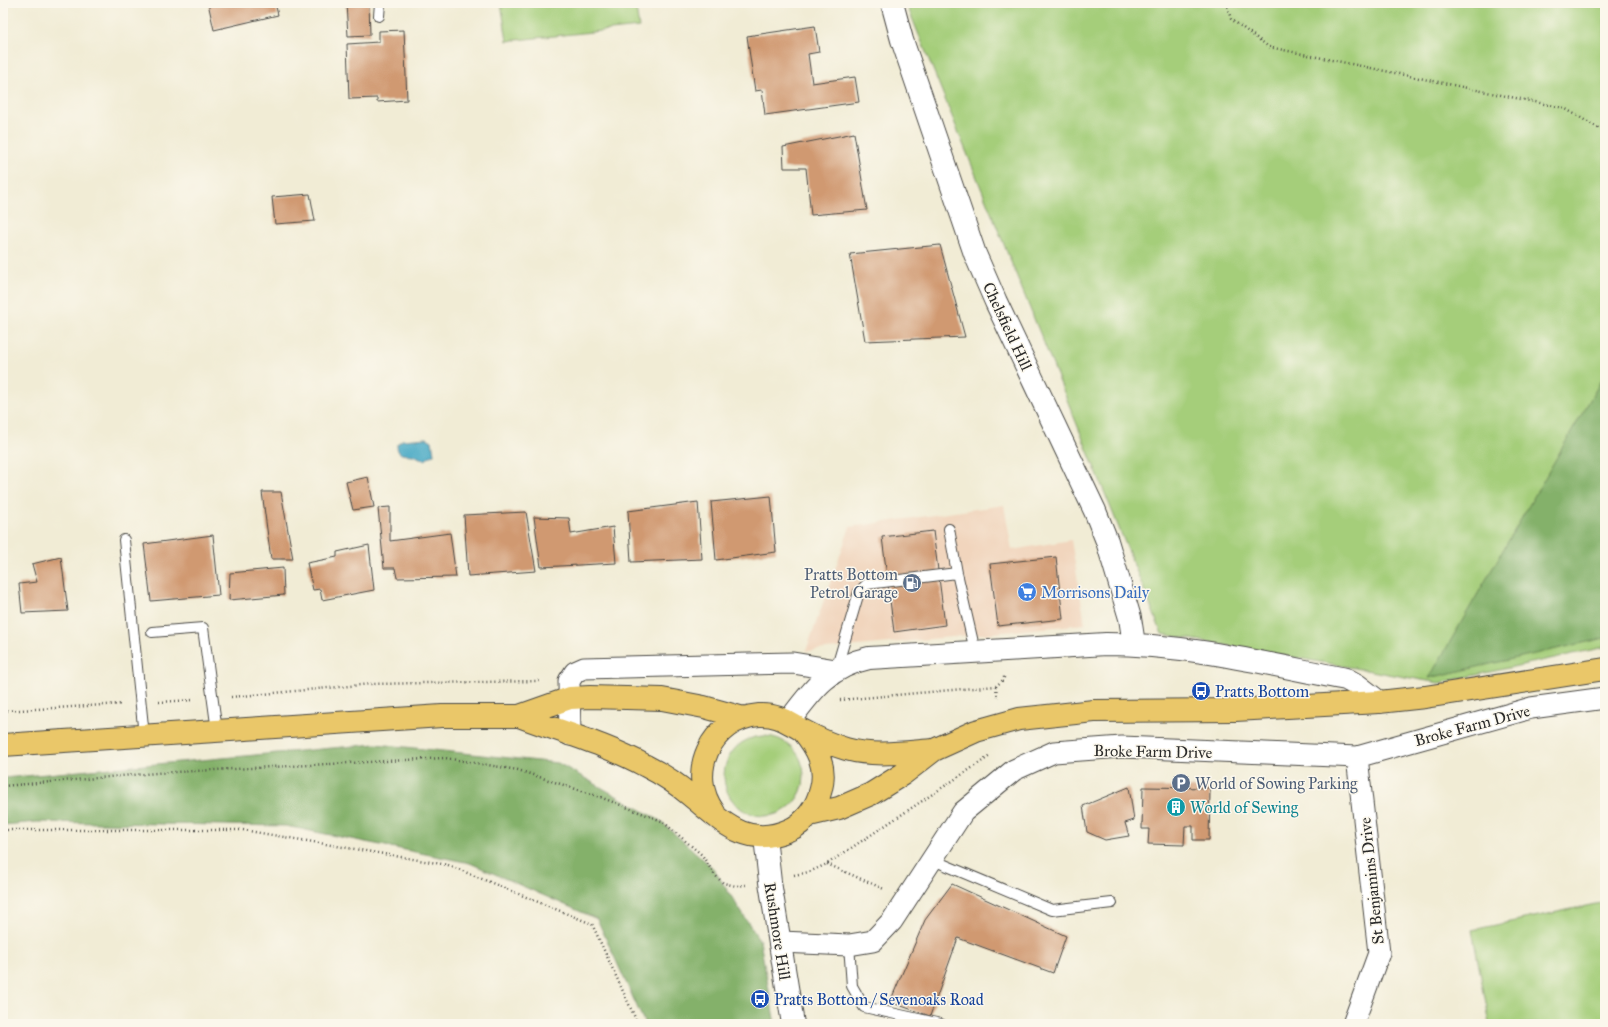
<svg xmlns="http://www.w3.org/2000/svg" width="1608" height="1027" font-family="'IM FELL Great Primer',serif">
<rect width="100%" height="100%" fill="#fbf7ec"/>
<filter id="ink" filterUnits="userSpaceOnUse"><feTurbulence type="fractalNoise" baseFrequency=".025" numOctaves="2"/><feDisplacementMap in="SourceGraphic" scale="8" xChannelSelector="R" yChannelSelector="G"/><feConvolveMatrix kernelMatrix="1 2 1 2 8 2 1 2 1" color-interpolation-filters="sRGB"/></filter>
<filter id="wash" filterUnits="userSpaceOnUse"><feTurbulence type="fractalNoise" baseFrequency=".012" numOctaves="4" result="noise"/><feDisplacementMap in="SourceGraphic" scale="16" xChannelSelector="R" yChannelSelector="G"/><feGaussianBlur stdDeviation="0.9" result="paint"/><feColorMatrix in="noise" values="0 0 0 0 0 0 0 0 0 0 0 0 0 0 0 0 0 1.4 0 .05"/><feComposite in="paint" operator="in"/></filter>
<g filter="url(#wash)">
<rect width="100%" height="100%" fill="#f1ecd5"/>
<path fill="#f1d5bd" d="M1004 505 1012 550 1071 540 1085 624 806 651 850 527Z"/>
<path fill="#a5ce7a" stroke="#687c52" d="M501 3H635L639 27 507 41Z
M906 3H1605V647L1439 683 1162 634Z
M724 776a40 40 0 1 1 80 0a40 40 0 1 1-80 0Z
M1605 902V1024H1490L1472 930Z"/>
<path fill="#84b16a" stroke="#586e4a" d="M1605 374V638L1429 678Z
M376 744 558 763 659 820 713 868 760 941 775 1024H645L597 919 470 863 286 826 38 822 3 825V778Z"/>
<path fill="#46a9c5" stroke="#386a78" d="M427 438 432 441 434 454 425 460C421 459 417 456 413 455 404 454 397 457 397 444L402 440Z"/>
<g id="blocks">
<path fill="#d09971" d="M208 3H275L278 15 214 30Z
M346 3H369L370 35 348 36Z
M815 26 819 52 808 54 812 83 855 77 859 102 765 115 762 90 755 91 747 36Z
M404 30 407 100 377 102V98L349 99 347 44 379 42V31Z
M854 133 867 210 811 215 806 168H784L783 147Z
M310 194 315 221 275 224 272 197Z
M940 245 965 337 865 341 850 254Z
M368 477 374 507 353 510 346 482Z
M262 492H281L293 559H271Z
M771 496 776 552 716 560 711 502Z
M698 502 702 559 631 562 628 511Z
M390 507V541L450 533 456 577 397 578 395 568H384L378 508Z
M526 512 536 571 468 576 464 515Z
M534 517 569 518 571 534 613 527 616 563 541 567Z
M933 531 945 625 894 632 882 537Z
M213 535 219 595 151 601 144 544Z
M369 545 374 590 322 600 320 589 313 590 307 563 337 557V552Z
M61 557 68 611 22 613 19 584 37 582 32 564Z
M1056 557 1063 619 998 626 990 564Z
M283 568 284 595 229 600 230 573Z
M1129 787 1134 820 1125 823 1129 836 1105 840 1087 832 1083 806Z
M1143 787 1210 788 1209 840H1193V826H1185L1184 845 1148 844 1149 829H1142Z
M952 884 1066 936 1053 973 958 938 930 1016 890 1002 925 920Z"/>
</g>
</g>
<g filter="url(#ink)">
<use href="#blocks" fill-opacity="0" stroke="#494844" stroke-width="1"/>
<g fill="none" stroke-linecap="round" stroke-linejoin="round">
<g stroke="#494844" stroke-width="12">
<path id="service" d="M379 16 380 3
M949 529 957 573 975 651
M124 540 144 736
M152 632 203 628 217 731
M836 670 859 592 867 584 957 573
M933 860 1052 910 1112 903
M849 945 852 986 864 1007 941 1024"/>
</g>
<g stroke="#494844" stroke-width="23">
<path id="minor" d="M570 735 569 681 575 672 584 668 793 663 836 670
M781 942 849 945 873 941 892 921 963 812 1014 770 1054 752 1122 747 1357 757 1531 708 1605 698
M1353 1024 1379 953 1357 757"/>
</g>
<g stroke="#494844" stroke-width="24">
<path id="tertiary" d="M892 3 902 40 975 254 996 302 1095 511 1107 541 1130 618 1134 644
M789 721C813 689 828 667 869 658L1106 644C1186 644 1267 664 1346 679L1357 685 1379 702
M765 837 770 882 793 1024"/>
</g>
<g stroke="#494844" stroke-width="24">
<path id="trunk" d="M519 716C561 732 606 744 646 766 662 774 677 784 691 796 722 821 746 849 789 830 806 823 817 806 821 789 827 766 817 748 803 731
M3 745 442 716H519L570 698 590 697 662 699 704 707 744 718
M714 812C686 774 710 719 759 715 779 714 788 723 804 731 817 738 832 745 846 749 874 757 906 752 934 750
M809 815 839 808 871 794 903 774 934 750 976 731 1019 719 1094 711 1235 710 1379 702 1425 697 1605 669"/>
</g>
<path stroke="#494844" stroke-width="2.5" stroke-dasharray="1 3" stroke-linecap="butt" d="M1226 3 1231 19 1269 47 1564 108 1605 132
M996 686 997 698
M231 697 371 684 539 681
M840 700 996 686 1003 680 1005 675
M159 702 194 700
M3 711 122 704
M3 786 156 773 445 758 518 770 600 797 662 821 702 855 714 874 723 883 736 886 746 885
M3 830H243L448 865 592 924 638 1024
M827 864 884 889
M794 875 809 872 827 864 990 756
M1603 977 1605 990
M1601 1024 1605 1009"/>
<use href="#service" stroke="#fff" stroke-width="10"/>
<use href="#minor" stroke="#fff" stroke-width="21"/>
<use href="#tertiary" stroke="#fff" stroke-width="22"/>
<use href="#trunk" stroke="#eac769" stroke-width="22"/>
</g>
</g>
<defs>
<g id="fuel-disc" transform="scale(1)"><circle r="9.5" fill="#5c6f8a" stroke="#fbf7ec"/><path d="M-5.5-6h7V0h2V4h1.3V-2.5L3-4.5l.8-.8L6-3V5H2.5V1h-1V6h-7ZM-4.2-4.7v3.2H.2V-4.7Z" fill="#fff"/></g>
<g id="supermarket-disc" transform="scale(1)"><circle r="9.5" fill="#3f7fe0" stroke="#fbf7ec"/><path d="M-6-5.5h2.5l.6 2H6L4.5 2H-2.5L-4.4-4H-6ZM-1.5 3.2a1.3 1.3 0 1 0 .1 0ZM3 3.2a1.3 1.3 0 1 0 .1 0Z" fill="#fff"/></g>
<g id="bus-disc" transform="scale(1)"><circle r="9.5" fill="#1a4fb4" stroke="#fbf7ec"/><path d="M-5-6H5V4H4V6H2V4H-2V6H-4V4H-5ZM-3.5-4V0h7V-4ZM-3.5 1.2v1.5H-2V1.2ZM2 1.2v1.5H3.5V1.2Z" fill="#fff"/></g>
<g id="parking-disc" transform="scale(1)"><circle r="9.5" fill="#5c6f8a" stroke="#fbf7ec"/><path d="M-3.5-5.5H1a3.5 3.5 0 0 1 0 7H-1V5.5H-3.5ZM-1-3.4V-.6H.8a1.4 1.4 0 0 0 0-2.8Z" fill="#fff"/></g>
<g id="building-disc" transform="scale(1)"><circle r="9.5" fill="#0f9aa8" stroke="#fbf7ec"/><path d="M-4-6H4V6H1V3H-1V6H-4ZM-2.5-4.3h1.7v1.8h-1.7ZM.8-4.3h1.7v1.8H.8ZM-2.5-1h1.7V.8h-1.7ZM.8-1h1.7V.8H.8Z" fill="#fff"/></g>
</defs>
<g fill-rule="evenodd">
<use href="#fuel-disc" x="912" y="583"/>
<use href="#supermarket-disc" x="1027" y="592"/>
<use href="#bus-disc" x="1201" y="691"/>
<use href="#parking-disc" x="1181" y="783"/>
<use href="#building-disc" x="1176" y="807"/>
<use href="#bus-disc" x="760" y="999"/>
</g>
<g text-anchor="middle" stroke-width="3" stroke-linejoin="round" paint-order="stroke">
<g font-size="16" fill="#2b2b2b" stroke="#fbf7ec">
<text transform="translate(1008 326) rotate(65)" y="6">Chelsfield Hill</text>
<text transform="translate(1472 725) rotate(-15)" y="6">Broke Farm Drive</text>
<text transform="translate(1153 751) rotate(1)" y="6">Broke Farm Drive</text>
<text transform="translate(1371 881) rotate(-96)" y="6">St Benjamins Drive</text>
<text transform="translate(778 931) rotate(81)" y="6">Rushmore Hill</text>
</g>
<g font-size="16" fill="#4e5e75" stroke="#fbf7ec" text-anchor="end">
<text x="898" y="580">Pratts Bottom<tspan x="898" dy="18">Petrol Garage</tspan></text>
<text x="1195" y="789" text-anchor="start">World of Sowing Parking</text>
</g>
<g font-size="16" fill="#366cbe" stroke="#fbf7ec" text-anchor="start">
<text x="1041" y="598">Morrisons Daily</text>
</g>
<g font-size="16" fill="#164399" stroke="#fbf7ec" text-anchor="start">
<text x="1215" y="697">Pratts Bottom</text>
<text x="774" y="1005">Pratts Bottom / Sevenoaks Road</text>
</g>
<g font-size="16" fill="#0d838f" stroke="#fbf7ec" text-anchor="start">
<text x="1190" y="813">World of Sewing</text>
</g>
</g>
<rect width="1608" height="1027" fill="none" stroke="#fbf7ec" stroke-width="16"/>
</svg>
